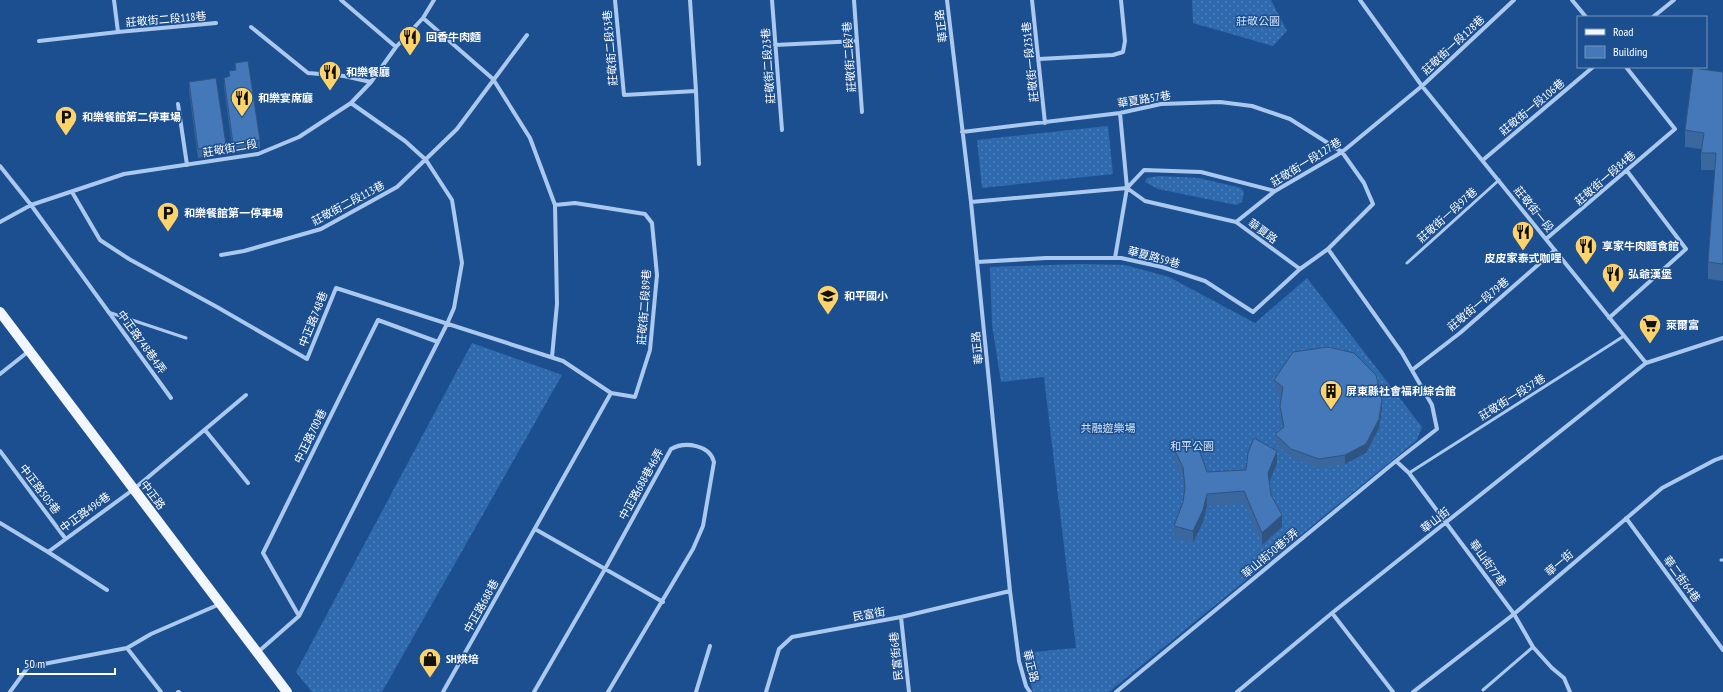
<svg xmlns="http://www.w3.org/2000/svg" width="1723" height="692" font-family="'PT Sans Narrow','Noto Sans TC',sans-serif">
<defs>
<pattern id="grass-dots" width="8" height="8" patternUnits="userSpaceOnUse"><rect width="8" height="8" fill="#2f69ae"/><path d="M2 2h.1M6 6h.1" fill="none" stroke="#4e80ba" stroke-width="1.8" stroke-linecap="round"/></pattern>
</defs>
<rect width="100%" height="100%" fill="#1c4f90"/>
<path fill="url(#grass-dots)" d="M1192 0H1271L1287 31 1273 46 1193 23Z
M1108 126 1113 174 982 188 977 140Z
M1159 176 1199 178 1241 188 1244 192 1242 202 1236 205 1158 189 1145 182 1147 178Z
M1081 264 1125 265 1169 277 1255 323 1307 278 1422 427 1417 440 1109 692H1033L1022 653 1076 648 1044 377 1001 382 992 325 990 267Z
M472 343 562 375 382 692H312L296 672Z"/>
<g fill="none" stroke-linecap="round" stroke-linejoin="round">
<path stroke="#abc9ee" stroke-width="3" d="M1407 263 1499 180
M108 312 186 338
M1409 473 1624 336
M1721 560H1723
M1483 690 1533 647"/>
<path stroke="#abc9ee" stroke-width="4" d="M114 0 118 32
M341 0 396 47
M615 0 624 95 696 91 690 0
M772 0 782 130
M854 0 862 112
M947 0 971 202 1010 591 1019 661 1026 686 1030 692
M1032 0 1045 123
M1360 0 1422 86 1646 363
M1572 0 1586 17
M1653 17 1674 0
M423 18 493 79 530 138 555 205 557 304 552 357
M251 27 308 73 344 76 371 82
M39 41 118 32 216 23
M775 45 857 41
M1039 59 1113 55 1123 52 1125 41 1121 0
M696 91 699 164
M178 104 187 165
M962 132 1120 113 1161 104 1220 102 1252 106 1290 119 1342 152 1364 183 1373 204 1328 249
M1483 160 1593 67
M0 166 31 205 171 398
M1127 188 1144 170 1201 172 1275 191
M72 192 100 240 129 259 217 307 307 359 336 288 563 361 611 393 635 397 650 350 657 275 652 223 645 214 575 203 555 205
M971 202 1127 188 1145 201 1236 222 1300 269
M0 222 31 205 124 174 258 154 299 137 351 103 371 82 396 47 423 18 434 0
M1236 222 1275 191 1342 152 1422 86 1514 0
M1546 239 1675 129 1626 67
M221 255 244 251 321 229 397 187 457 129 527 35
M1115 258 1127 188 1120 113
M977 262 1046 258H1121L1162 267 1205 281 1253 312 1300 269 1328 249 1402 353 1432 405 1437 429 1396 461 1116 692
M1609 318 1686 249 1627 171
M1412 370 1460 333 1555 250
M0 374 29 351
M205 430 248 483
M0 451 65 538
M1396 461 1409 473 1514 614 1533 647 1552 668 1564 678 1570 692
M1626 518 1723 650
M0 523 48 552 134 489 246 395
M535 529 663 602
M48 552 107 590
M1332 613 1393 692
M299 616 263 553 378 320 438 342
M901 617 909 692
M127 648 151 634 220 604
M258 652 299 616 447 324 454 308 462 263 452 200 426 160 405 141 351 103
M10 692 28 667 127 648 161 692
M178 692H179
M443 692 611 393
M534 692 605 569 671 449C685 441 710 445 714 462L703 526 693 549 608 692
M696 692 710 646
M766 692 779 649 792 637 901 617 1010 591
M1237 692 1332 613 1646 363 1723 338
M1413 692 1514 614 1662 488 1715 460 1723 457"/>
<path stroke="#f2f7ff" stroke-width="10" d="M0 312 287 692"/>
</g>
<path fill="#3a679e" d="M235 63 260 140V149L233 153 224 87V78L229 77V71L235 70Z
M1723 72V281L1708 279V262L1715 170H1701V149L1685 147V130Z
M189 82 226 145V154L198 158 189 91Z
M1274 380 1382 408 1379 428 1366 453 1345 464 1319 468 1291 458 1275 443V434L1282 428 1280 415V406L1281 395 1274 390Z
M1174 449 1207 472 1246 470 1277 463 1269 481 1271 495 1282 527 1262 545 1244 503 1207 506 1203 522 1193 543 1174 538V526L1183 502 1184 493 1183 479 1174 461Z"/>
<path fill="#305481" d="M1382 399V408L1379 428 1366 453 1345 464V455Z
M1277 451V463L1268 485V473Z
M1207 494V506L1203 522 1193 543V531Z
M1282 515V527L1262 545V533Z"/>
<path fill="#4478b8" stroke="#305481" d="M248 61 260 140 233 144 224 78 230 76 229 71 236 70 235 63Z
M1693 68 1723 72V264L1708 262 1716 153H1701L1704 133 1685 130Z
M216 78 226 145 198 149 189 82Z
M1328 347 1354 353 1376 375 1382 399 1379 419 1366 444 1345 455 1319 459 1291 449 1275 434 1284 427 1280 406 1283 387 1274 380 1293 352Z
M1193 437 1201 455 1207 472 1246 470 1248 453 1254 438 1277 451 1268 473 1271 495 1282 515 1262 533 1244 491 1207 494 1203 510 1193 531 1174 526 1183 502 1185 488 1183 467 1174 449Z"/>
<defs>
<g id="restaurant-pin" transform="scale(1.15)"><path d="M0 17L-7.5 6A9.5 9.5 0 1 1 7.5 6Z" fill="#fed369" stroke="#1c4f90"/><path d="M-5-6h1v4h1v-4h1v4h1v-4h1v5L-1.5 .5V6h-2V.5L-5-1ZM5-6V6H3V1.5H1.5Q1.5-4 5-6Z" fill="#111"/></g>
<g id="parking-pin" transform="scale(1.15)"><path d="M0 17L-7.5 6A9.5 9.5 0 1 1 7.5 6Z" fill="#fed369" stroke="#1c4f90"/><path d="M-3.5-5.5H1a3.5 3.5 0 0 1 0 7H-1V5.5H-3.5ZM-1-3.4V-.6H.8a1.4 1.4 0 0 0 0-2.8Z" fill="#111"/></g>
<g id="school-pin" transform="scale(1.15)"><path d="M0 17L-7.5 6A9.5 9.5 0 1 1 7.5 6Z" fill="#fed369" stroke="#1c4f90"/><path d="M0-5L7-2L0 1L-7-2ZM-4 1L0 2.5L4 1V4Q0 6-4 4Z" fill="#111"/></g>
<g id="supermarket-pin" transform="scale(1.15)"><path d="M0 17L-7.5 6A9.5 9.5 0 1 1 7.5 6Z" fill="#fed369" stroke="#1c4f90"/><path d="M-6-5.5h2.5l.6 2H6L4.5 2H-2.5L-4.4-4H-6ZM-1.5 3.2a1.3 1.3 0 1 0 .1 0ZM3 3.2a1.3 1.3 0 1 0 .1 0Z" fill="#111"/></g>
<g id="building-pin" transform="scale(1.15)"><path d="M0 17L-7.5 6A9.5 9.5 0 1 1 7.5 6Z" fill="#fed369" stroke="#1c4f90"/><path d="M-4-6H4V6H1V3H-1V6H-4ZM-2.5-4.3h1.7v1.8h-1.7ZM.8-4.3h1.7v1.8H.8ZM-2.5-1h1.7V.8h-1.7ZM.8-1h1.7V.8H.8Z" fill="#111"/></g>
<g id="shop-pin" transform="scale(1.15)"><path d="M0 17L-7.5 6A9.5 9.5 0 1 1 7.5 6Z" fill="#fed369" stroke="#1c4f90"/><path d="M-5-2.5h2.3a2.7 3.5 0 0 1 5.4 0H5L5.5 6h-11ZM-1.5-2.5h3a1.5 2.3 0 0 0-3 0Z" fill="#111"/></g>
</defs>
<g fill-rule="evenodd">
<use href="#restaurant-pin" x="410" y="37"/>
<use href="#restaurant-pin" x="330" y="72"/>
<use href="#restaurant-pin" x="242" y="98"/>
<use href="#parking-pin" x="66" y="117"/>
<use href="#parking-pin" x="168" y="213"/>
<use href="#restaurant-pin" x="1523" y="232"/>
<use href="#restaurant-pin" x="1586" y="246"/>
<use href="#restaurant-pin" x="1613" y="274"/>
<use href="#school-pin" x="828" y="296"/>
<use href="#supermarket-pin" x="1650" y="325"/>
<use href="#building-pin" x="1331" y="391"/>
<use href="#shop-pin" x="430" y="659"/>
</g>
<g text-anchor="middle" stroke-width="3" stroke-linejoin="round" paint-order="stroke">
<g font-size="11" fill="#fff" stroke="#1c4f90">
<text transform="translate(166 19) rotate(-5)" y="4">莊敬街二段118巷</text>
<text transform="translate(941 26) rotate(-97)" y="4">華正路</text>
<text transform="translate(1453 45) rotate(-43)" y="4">莊敬街一段128巷</text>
<text transform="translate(610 48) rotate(-95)" y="4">莊敬街二段53巷</text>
<text transform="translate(849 57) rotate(-94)" y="4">莊敬街二段7巷</text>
<text transform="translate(1030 62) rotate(-96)" y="4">莊敬街一段231巷</text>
<text transform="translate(768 66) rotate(-94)" y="4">莊敬街二段23巷</text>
<text transform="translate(1144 99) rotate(-9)" y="4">華夏路57巷</text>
<text transform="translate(1532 107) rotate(-40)" y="4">莊敬街一段106巷</text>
<text transform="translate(230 148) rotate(-10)" y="4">莊敬街二段</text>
<text transform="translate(1306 162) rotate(-32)" y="4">莊敬街一段127巷</text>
<text transform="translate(1605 178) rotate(-41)" y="4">莊敬街一段84巷</text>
<text transform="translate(348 203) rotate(-28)" y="4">莊敬街二段113巷</text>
<text transform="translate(1534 209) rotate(51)" y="4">莊敬街一段</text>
<text transform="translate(1447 215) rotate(-42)" y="4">莊敬街一段97巷</text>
<text transform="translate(1263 231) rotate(36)" y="4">華夏路</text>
<text transform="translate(1154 257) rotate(15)" y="4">華夏路59巷</text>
<text transform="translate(1478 304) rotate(-40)" y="4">莊敬街一段79巷</text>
<text transform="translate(644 307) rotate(-86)" y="4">莊敬街二段89巷</text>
<text transform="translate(313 319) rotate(-68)" y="4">中正路748巷</text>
<text transform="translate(142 342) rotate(54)" y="4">中正路748巷4弄</text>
<text transform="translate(977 348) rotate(-96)" y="4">華正路</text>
<text transform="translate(1512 397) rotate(-32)" y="4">莊敬街一段57巷</text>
<text transform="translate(310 436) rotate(-64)" y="4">中正路700巷</text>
<text transform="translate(641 484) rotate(-61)" y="4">中正路688巷46弄</text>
<text transform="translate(40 489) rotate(53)" y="4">中正路505巷</text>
<text transform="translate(153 495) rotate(53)" y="4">中正路</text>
<text transform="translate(85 512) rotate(-36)" y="4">中正路496巷</text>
<text transform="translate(1435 520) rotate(-38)" y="4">華山街</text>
<text transform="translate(1270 553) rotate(-40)" y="4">華山街50巷5弄</text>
<text transform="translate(1488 563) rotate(54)" y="4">華山街77巷</text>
<text transform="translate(1559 563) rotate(-41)" y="4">華一街</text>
<text transform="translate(1682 579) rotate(54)" y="4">華二街64巷</text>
<text transform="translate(481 606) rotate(-61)" y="4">中正路688巷</text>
<text transform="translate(869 614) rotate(-10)" y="4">民富街</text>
<text transform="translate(896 656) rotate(-96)" y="4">民富街6巷</text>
<text transform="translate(1031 666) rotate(76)" y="4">華正路</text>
</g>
<g font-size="11" fill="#d1e4fa" stroke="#1c4f90">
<text x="1258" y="25">莊敬公園</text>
<text x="1108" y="432">共融遊樂場</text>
<text x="1192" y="450">和平公園</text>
</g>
<g font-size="11" font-weight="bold" fill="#fff" stroke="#1c4f90" text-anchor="start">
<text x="426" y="41">回香牛肉麵</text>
<text x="346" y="76">和樂餐廳</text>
<text x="258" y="102">和樂宴席廳</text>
<text x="82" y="121">和樂餐館第二停車場</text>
<text x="184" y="217">和樂餐館第一停車場</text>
<text x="1602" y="250">享家牛肉麵食館</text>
<text x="1523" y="262" text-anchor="middle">皮皮家泰式咖哩</text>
<text x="1628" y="278">弘爺漢堡</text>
<text x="844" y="300">和平國小</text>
<text x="1666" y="329">萊爾富</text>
<text x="1346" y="395">屏東縣社會福利綜合館</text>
<text x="446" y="663">SH烘培</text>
</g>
</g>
<rect x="1577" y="16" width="130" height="52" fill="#1c4f90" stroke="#7795bc"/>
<rect x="1585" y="29" width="20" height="6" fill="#f2f7ff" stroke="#7795bc"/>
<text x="1613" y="36" font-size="12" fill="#ffffff">Road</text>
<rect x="1585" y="46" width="20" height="12" fill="#4478b8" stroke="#7795bc"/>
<text x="1613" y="56" font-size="12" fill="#ffffff">Building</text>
<path d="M18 668v6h97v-6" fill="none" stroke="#ffffff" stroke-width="2"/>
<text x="24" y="668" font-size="12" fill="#ffffff" stroke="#1c4f90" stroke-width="3" paint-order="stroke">50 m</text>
</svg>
